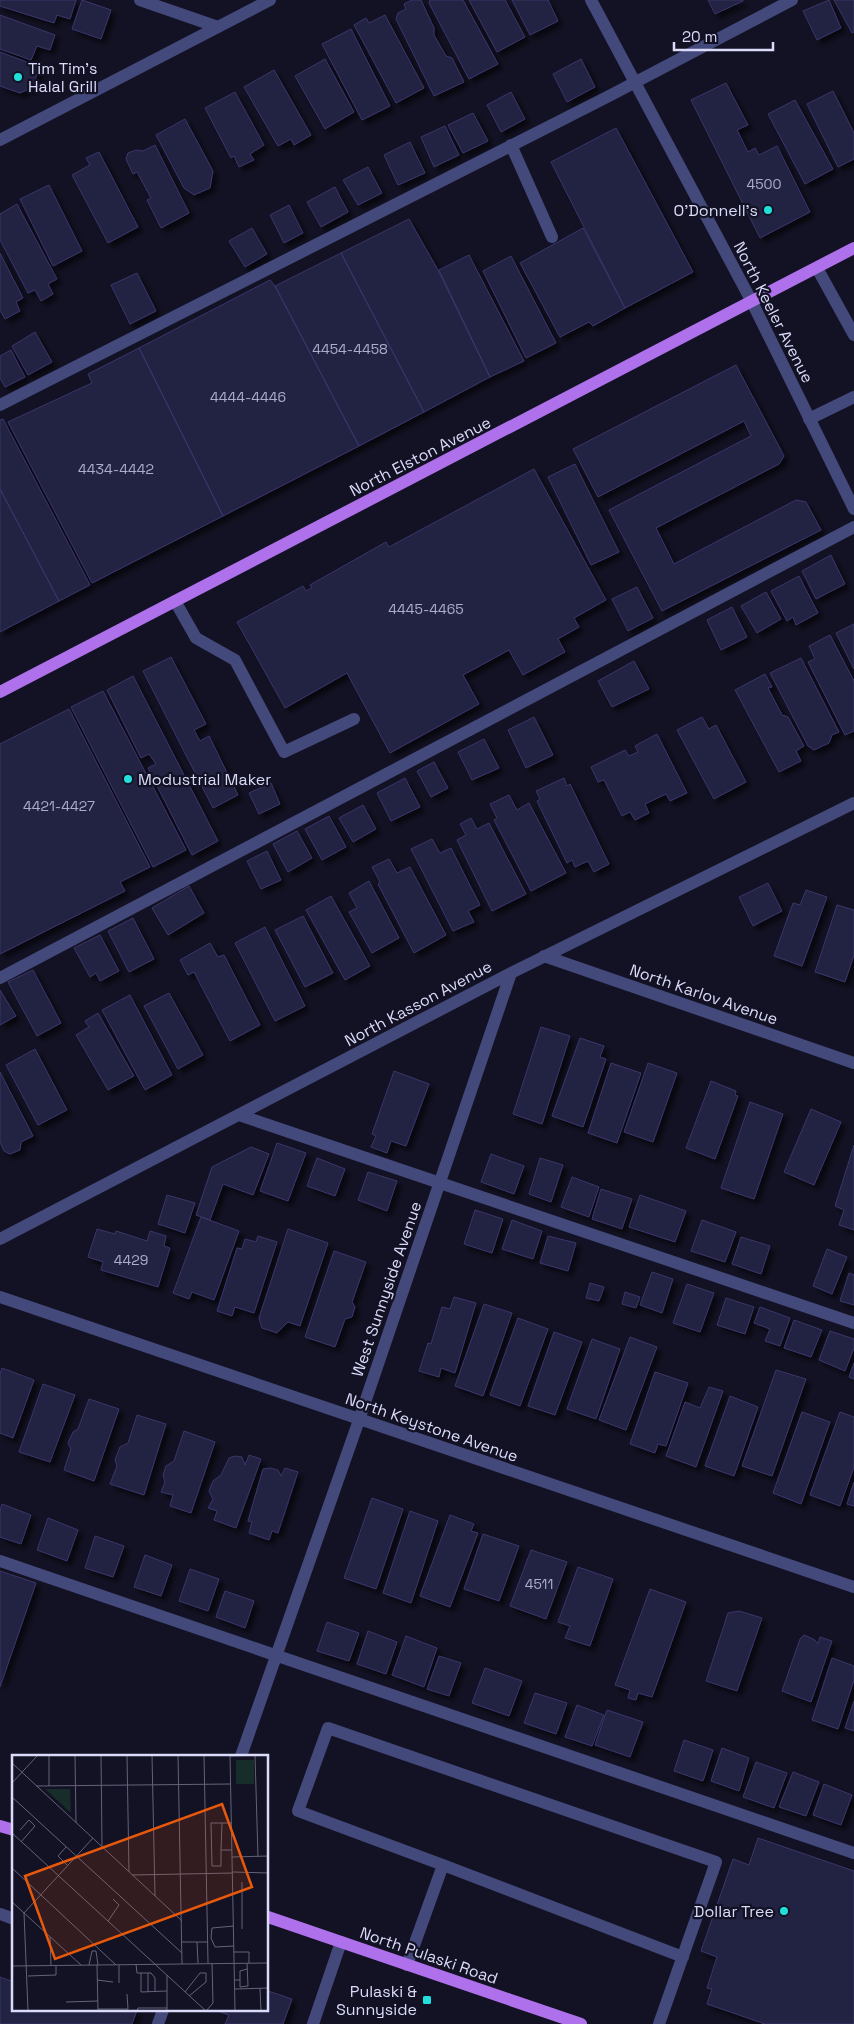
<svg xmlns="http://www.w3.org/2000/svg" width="854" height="2024" font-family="'Space Grotesk',sans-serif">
<defs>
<filter id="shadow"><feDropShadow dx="4.5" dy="4.5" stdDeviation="2.5" flood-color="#0009"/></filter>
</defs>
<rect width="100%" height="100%" fill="#131224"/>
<path fill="#232142" stroke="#3a366b" filter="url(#shadow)" d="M0 0H76L70 19 57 15 54 23 0 6Z
M82 0 111 10 101 39 72 29Z
M412 0H421L434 28V35L446 56 452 58 464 82 434 96 396 19 398 13 406 9 404 4Z
M430 0H463L498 64 469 79 429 3Z
M469 0H505L525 37 497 52Z
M512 0H548L558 21 530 35Z
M708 0H743V1L715 14Z
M829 0 841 28 817 40 803 11Z
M834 0H854V32L852 33Z
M0 15 55 35 50 50 37 46 31 60 0 49Z
M385 15 424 88 396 103 354 25 366 18 369 23Z
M351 29 390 106 362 120 322 44Z
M0 52 40 67 32 88 20 93 0 86Z
M325 59 354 112 325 129 295 76Z
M581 59 595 87 567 102 553 74Z
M274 70 311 135 294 145 291 139 278 146 244 87Z
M726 83 748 125 737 130 748 152 755 148 759 155 777 146 810 212 760 238 691 100Z
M833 91 854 133V159L838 167 807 104Z
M235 92 264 145 250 154 254 160 239 167 234 156 231 158 205 108Z
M511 92 525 119 501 132 487 105Z
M795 100 833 169 805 184 768 114Z
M473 113 488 141 463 153 448 125Z
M185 119 213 171 210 188 194 195 184 188 156 135Z
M445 126 459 155 434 167 421 137Z
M616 128 693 272 625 308 551 162Z
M410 142 425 173 398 185 384 155Z
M155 145 189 213 161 228 147 200 151 198 137 172 133 174 126 159 128 153 136 150 143 151Z
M99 152 138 227 108 243 72 175 90 165 86 158Z
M368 167 382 193 358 205 343 180Z
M49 185 82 251 53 266 20 199Z
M335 187 348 212 321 227 307 202Z
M17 204 57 279 48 284 53 294 41 301 35 290 28 293 0 240V214Z
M289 205 303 233 284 243 270 215Z
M409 219 438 270 490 377 424 412 341 253Z
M252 228 267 254 245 267 229 241Z
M583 228 625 308 593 326 589 322 560 337 520 263Z
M0 253 23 298 16 302 20 311 5 319 0 310Z
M341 253 424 412 359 446 275 286Z
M469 255 524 361 490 377 439 270Z
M511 256 556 343 526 358 483 271Z
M137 273 156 311 130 324 111 285Z
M270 280 275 286 359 446 223 516 139 348Z
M35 332 52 362 28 375 12 346Z
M139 348 223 516 92 583 8 422 92 383 88 374Z
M11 350 25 377 5 387 0 378V356Z
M736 365 784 456 779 464 656 528 674 564 796 500 806 502 821 530 662 611 609 510 751 436 744 421 598 497 573 449Z
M3 419 90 585 59 601 0 489V420Z
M575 464 619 552 591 565 548 477Z
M534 469 606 600 574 618 579 627 558 639 565 652 523 675 509 650 463 675 479 704 390 753 347 673 285 708 237 622 303 586 306 591 312 588 310 585 386 542 389 547Z
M0 489 59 601 0 632Z
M831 555 845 584 816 599 802 571Z
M799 576 818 613 796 625 793 617 787 621 771 591Z
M637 587 653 618 628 631 612 599Z
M766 592 781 619 757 633 741 606Z
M732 607 747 637 721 650 707 620Z
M854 624V669L836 633Z
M830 635 854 681V731L845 735 808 662 815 659 809 646Z
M171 657 206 724 194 730 200 741 209 736 238 795 213 808 143 671Z
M801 658 839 732 832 735 829 743 814 750 808 746 770 673Z
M634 661 649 689 612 707 598 681Z
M765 674 772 687 768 688 782 715 788 717 804 746 796 751 801 761 779 772 735 690Z
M133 676 218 841 192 855 148 768 156 764 149 754 141 758 107 690Z
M103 691 186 850 153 867 71 707Z
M69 709 150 867 120 882 125 891 0 954V744Z
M534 717 553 755 526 768 508 730Z
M702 717 709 729 716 725 746 782 714 799 677 730Z
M657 734 687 793 670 801 666 794 645 804 649 813 635 820 630 812 622 816 604 780 598 782 591 767 625 750 629 756 638 752 635 746Z
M484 739 499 768 472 780 458 752Z
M434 762 448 788 431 797 417 771Z
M405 778 420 807 391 821 377 793Z
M564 778 567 786 570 784 609 864 594 872 588 861 575 867 572 860 567 863 537 801 540 799 536 791Z
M271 783 280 804 259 814 249 793Z
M509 795 517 810 529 803 566 873 531 891 494 820 497 818 490 804Z
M363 805 376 829 353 842 339 818Z
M329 816 346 847 322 860 305 829Z
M471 818 477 829 489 823 526 894 492 911 457 840 466 835 460 824Z
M297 831 312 858 288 872 273 844Z
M432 839 440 853 451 848 480 905 468 911 474 922 453 931 411 849Z
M267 851 281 880 261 889 247 861Z
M389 859 397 873 410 867 446 935 414 953 378 884 380 882 372 867Z
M369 881 399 938 372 953 349 912 357 908 349 893Z
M768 883 782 911 753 926 739 897Z
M189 886 204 913 168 935 152 908Z
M806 890 827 897 802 966 774 956 793 903 800 905Z
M331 896 370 966 345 980 306 910Z
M837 905 854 910V955L845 982 815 972Z
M303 916 333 973 305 987 275 930Z
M133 918 154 959 129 972 108 931Z
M265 927 305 1006 275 1021 235 943Z
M100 935 119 971 100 981 96 973 90 977 74 948Z
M210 943 218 957 224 955 260 1025 230 1041 194 972 188 975 180 960Z
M33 970 61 1023 37 1036 8 982Z
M0 990 16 1016 0 1025Z
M169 993 203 1055 178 1069 144 1006Z
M130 995 172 1075 145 1090 102 1010Z
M98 1013 134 1076 108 1090 76 1035 89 1027 85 1021Z
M541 1027 570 1036 542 1124 513 1114Z
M580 1038 604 1046 600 1057 606 1059 583 1127 552 1116Z
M35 1049 67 1110 38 1125 6 1065Z
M611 1063 641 1073 617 1143 588 1133Z
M648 1063 677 1073 653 1142 624 1132Z
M394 1071 429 1084 406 1146 391 1141 387 1153 371 1147 376 1136 372 1134Z
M0 1072 33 1136 21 1142 20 1150 10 1154 4 1151 0 1142Z
M711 1081 736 1091 735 1095 738 1096 715 1159 686 1148Z
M750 1102 783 1114 754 1199 721 1188Z
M811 1109 841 1122 814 1185 784 1172Z
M277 1143 306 1153 288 1201 260 1191Z
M854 1145V1230L839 1225 844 1210 835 1206Z
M251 1147 269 1154 253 1195 223 1184 210 1220 196 1215 212 1167Z
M491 1154 524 1166 514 1194 481 1182Z
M317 1158 345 1169 335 1196 307 1186Z
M540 1158 563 1165 551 1202 529 1194Z
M368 1172 397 1181 387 1211 358 1200Z
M572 1177 599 1187 589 1217 561 1207Z
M601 1189 632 1199 622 1229 592 1219Z
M167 1195 195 1203 185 1233 158 1224Z
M640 1195 686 1211 675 1242 629 1227Z
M475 1210 503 1219 492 1253 464 1244Z
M201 1217 239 1231 214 1300 192 1292 189 1299 173 1293Z
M512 1220 542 1231 533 1259 502 1249Z
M702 1220 736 1232 725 1262 691 1251Z
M97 1229 115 1234 116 1231 147 1241 150 1231 166 1236 164 1246 170 1248 158 1287 101 1270 103 1262 88 1257Z
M288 1229 328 1243 300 1326 288 1322 277 1333 262 1328 259 1318Z
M258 1236 277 1242 254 1313 235 1307 232 1316 217 1311 237 1248 242 1249 245 1239 256 1242Z
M548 1236 576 1243 568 1271 540 1263Z
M741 1237 770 1246 761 1274 732 1264Z
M827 1249 847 1257 832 1294 813 1286Z
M334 1251 366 1262 352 1302 355 1307 352 1317 345 1319 335 1347 305 1337Z
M652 1272 673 1279 662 1313 640 1305Z
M849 1273 854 1275V1305L840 1301Z
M590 1283 604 1287 599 1301 586 1298Z
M687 1284 714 1293 700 1332 673 1323Z
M625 1292 640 1297 636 1308 622 1304Z
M454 1297 476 1303 455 1373 441 1368 439 1377 419 1371 428 1343 431 1344 442 1307 450 1309Z
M726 1298 754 1307 745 1334 717 1325Z
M484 1304 512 1313 483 1396 455 1386Z
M760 1307 790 1318 780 1346 765 1341 770 1329 754 1323Z
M518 1318 548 1329 520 1406 490 1395Z
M794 1320 822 1330 811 1357 784 1348Z
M830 1331 854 1339V1348L845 1371 819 1360Z
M554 1332 582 1342 555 1415 528 1406Z
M630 1337 657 1347 626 1430 599 1420Z
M592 1339 620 1349 596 1419 567 1409Z
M854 1363V1379L849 1377Z
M2 1368 34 1380 13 1438 0 1433V1374Z
M776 1370 806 1379 772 1476 742 1466Z
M655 1372 688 1383 666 1446 658 1444 655 1453 630 1444Z
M43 1384 75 1395 50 1462 19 1452Z
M709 1387 723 1391 696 1467 666 1456 685 1402 700 1408Z
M730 1396 758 1407 734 1476 705 1466Z
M89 1399 119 1409 94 1481 64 1470 71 1449 68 1443 73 1432 78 1429Z
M802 1412 830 1422 801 1504 773 1493Z
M840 1412 854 1417V1467L840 1506 810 1495Z
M137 1415 166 1424 144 1495 110 1484 117 1466 115 1460 120 1447 128 1443Z
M184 1431 215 1442 191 1513 170 1506 173 1495 161 1492 165 1482 163 1475 166 1466 174 1461Z
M249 1455 261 1459 236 1528 214 1520 217 1511 208 1508 213 1499 209 1491 213 1481 221 1475 229 1458 235 1456 242 1457 245 1465Z
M270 1468 278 1470 281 1476 285 1468 298 1472 278 1533 272 1531 269 1540 249 1533 252 1522 248 1521 263 1469Z
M854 1482V1506L847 1504Z
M372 1498 403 1509 376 1589 344 1578Z
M2 1504 31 1515 21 1544 0 1537V1511Z
M410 1511 438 1521 411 1603 383 1593Z
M450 1515 474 1524 471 1531 478 1533 450 1607 420 1596Z
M48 1518 78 1530 67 1561 37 1550Z
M483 1534 519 1546 499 1601 464 1589Z
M95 1536 124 1546 113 1577 85 1568Z
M531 1550 567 1562 546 1619 510 1606Z
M145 1555 172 1565 161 1596 134 1587Z
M578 1567 613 1579 590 1646 565 1638 570 1626 558 1622Z
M190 1569 219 1579 208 1611 179 1601Z
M0 1571 36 1583 0 1687Z
M650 1589 686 1602 652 1697 638 1693 636 1700 628 1698 630 1690 615 1685Z
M225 1591 254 1601 245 1628 216 1617Z
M739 1611 762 1618 737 1691 706 1681 728 1613Z
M327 1622 359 1633 349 1661 317 1651Z
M368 1631 397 1642 386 1674 357 1664Z
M804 1635 815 1640 818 1644 820 1637 832 1641 811 1702 782 1691 800 1639Z
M406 1636 437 1648 424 1687 392 1675Z
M439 1656 461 1663 449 1696 427 1689Z
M832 1658 854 1666V1680L838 1729 812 1720Z
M485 1668 522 1681 509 1716 472 1703Z
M535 1693 567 1703 556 1734 524 1723Z
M854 1701V1731L845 1728Z
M577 1705 604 1715 592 1746 565 1737Z
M607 1710 643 1722 630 1757 595 1745Z
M684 1740 713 1750 703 1781 674 1771Z
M722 1748 749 1758 739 1791 711 1781Z
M756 1762 787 1773 774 1808 743 1797Z
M793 1772 819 1782 806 1816 779 1807Z
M824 1784 852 1795 841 1825 813 1815Z
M758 1838 854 1871V2024H765L707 2004 712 1989 707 1988 717 1957 701 1951 733 1859 749 1865Z
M0 1977 14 1982V2010H137L132 2024H0Z
M268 1991 292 1999 283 2024H225L229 2015 220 2012 221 2010H268Z"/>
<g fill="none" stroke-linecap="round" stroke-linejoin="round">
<path stroke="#44497c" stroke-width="12" d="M140 0 218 27
M591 0 752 302 854 509
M0 140 270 0
M511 145 552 237
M817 268 854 335
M0 405 609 96 792 0
M809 419 854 397
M175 601 196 638 235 660 284 752 354 719
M544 956 854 1063
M0 978 854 527
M239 1115 854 1323
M0 1239 511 973 854 803
M0 1297 854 1587
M0 1561 854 1853
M241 1756 359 1420 511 973
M443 1865 683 1957
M0 1914 14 1919
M407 1965 443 1865 298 1811 328 1728 716 1862 659 2024
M158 2024 163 2010
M313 2024 341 1942"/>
<path stroke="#ae70eb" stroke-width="12" d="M0 692 854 248
M0 1826 14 1830
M268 1917 581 2024"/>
</g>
<g fill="#21dfda" stroke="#131224" stroke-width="2">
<circle cx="18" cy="77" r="5"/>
<circle cx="768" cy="210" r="5"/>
<circle cx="128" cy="779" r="5"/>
<circle cx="784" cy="1911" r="5"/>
<rect x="422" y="1995" width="10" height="10" rx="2.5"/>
</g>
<g text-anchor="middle" stroke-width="4.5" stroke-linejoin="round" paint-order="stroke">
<g font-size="14" fill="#acaccc">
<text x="764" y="189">4500</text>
<text x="350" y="354">4454-4458</text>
<text x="248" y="402">4444-4446</text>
<text x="116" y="474">4434-4442</text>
<text x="426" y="614">4445-4465</text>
<text x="59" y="811">4421-4427</text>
<text x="131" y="1265">4429</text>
<text x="539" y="1589">4511</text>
</g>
<g font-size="16" fill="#dadbfa" stroke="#131224" text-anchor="end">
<text x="28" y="74" text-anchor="start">Tim Tim's<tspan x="28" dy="18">Halal Grill</tspan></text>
<text x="758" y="216">O’Donnell’s</text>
<text x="138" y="785" text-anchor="start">Modustrial Maker</text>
<text x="774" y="1917">Dollar Tree</text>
<text x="417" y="1997">Pulaski &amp;<tspan x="417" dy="18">Sunnyside</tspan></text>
</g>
<g font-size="16" fill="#dadbfa" stroke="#131224">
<text transform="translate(774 312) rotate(63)" y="6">North Keeler Avenue</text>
<text transform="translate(420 456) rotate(-27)" y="6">North Elston Avenue</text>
<text transform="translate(704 994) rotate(19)" y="6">North Karlov Avenue</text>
<text transform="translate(418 1003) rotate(-28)" y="6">North Kasson Avenue</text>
<text transform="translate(386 1289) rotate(-71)" y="6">West Sunnyside Avenue</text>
<text transform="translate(432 1427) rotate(19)" y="6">North Keystone Avenue</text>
<text transform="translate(429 1955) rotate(19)" y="6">North Pulaski Road</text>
</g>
</g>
<g transform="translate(12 1755)">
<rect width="256" height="256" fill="#131224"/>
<path d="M224 5H242V29H224ZM33 34H58L59 58Z" fill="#162d29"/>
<path fill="none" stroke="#63627a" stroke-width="1" d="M37 0V31M63 0 64 68M89 0 90 91M115 0 117 117M140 0 143 141M166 0 170 209M192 0 196 208M218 0 223 256M243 0 246 102M218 1 256 0M0 8 170 166M0 28 26 0M24 31 219 29M0 42 170 198M220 68H199L200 111H209V95H220M8 75 17 65 23 71 9 87M0 78 194 256M54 92 46 101 55 110M209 95 210 68M220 102 257 101M0 113 104 210M221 117 257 118M120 120 221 118M230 127V174M0 147 69 210M96 166 107 150 101 144M222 171 200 173 199 183 203 192 222 191M38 182 39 211M170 187H196M185 187 186 208M222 197H237V208M124 209 125 218H139L143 223V237M77 210 80 196H84L86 210M85 210 86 256M107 210V228M0 211 257 208M129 218V237L155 236M136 218V237M155 220V256M16 221 44 220V211M85 225 101 227M223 225H228V232L236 231 235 208M228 225V216L235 214M248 233 249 256M223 234 257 233M173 237 188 218H194V227L177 241M115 239 116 254M54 247 86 246M86 254H116M16 256 12 158 81 83M125 256 126 253H155M194 256 201 248 200 208"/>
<path fill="#e8590c" fill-opacity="0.15" stroke="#e8590c" stroke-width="2.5" d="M210 49 240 132 43 204 13 121Z"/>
<rect width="256" height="256" fill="none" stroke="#dadbfa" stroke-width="2.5"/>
</g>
<path d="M674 42v8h99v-8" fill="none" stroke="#dadbfa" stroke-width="2.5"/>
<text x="682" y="42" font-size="15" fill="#dadbfa" stroke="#131224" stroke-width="4" paint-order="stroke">20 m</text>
</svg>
